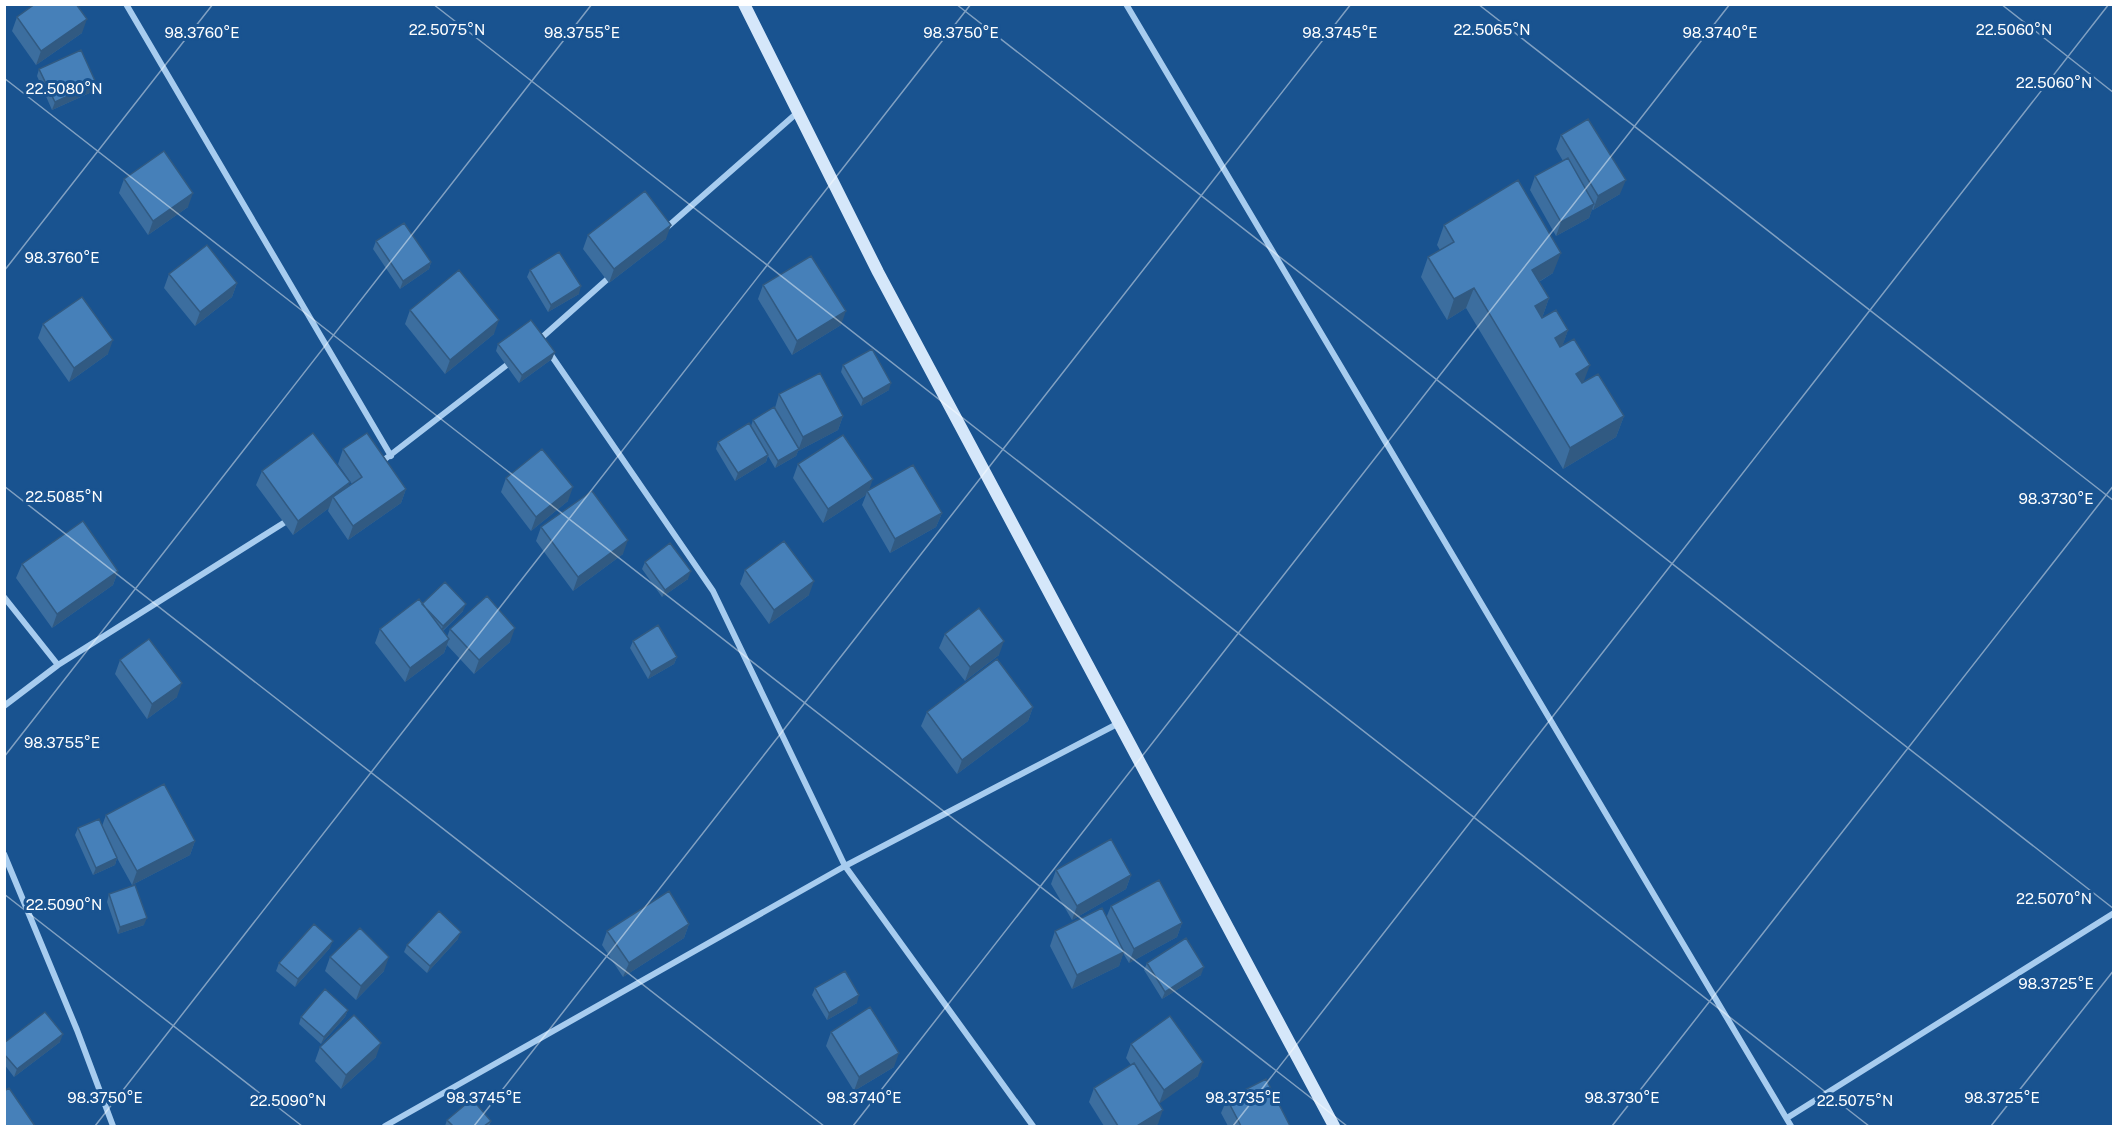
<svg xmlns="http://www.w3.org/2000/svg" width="2118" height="1131" font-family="'Public Sans',sans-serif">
<rect width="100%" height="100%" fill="#195390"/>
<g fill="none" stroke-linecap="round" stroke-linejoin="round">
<path stroke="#a7ccef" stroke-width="6" d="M126 4 391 456
M1126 4 1791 1126
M665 229 798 112
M539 340 612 275
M549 352 713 591 845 866 1033 1126
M380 463 512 361
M4 597 58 665
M4 706 58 665 290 519
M4 854 77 1030 113 1126
M1787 1118 2114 913
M385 1126 845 866 1119 723"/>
<path stroke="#d5e7fa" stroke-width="12" d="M744 4 878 272 1334 1126"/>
</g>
<path fill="#3c6e9f" d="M17 17 82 33 36 65 12 31Z
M39 69 96 83 94 91 52 110 37 76Z
M1561 135 1620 194 1593 210 1592 209 1589 218 1556 236 1530 190 1535 176 1563 161 1556 149Z
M124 179 188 207 148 235 119 193Z
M1444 225 1553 273 1539 282 1549 298 1542 318 1568 330 1562 346 1584 382 1624 416 1616 437 1563 469 1466 308 1447 320 1421 277 1428 257 1440 250 1437 245Z
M588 235 666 239 609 283 583 249Z
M376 241 431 262 429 269 400 289 373 249Z
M530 270 579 294 548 312 527 277Z
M169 274 237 283 232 297 195 326 164 288Z
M763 285 841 325 792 355 758 299Z
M410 310 494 334 445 374 405 324Z
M43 324 108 354 69 382 38 338Z
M498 344 552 359 519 383 496 351Z
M843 365 889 390 861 406 841 372Z
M779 394 843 416 838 430 798 451 796 456 775 468 768 456 766 462 735 481 716 449 718 442 751 426 753 420 775 408Z
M343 449 406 489 401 503 348 540 328 511 329 508 293 535 256 485 262 471 350 482 348 486 352 484 338 464Z
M798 464 869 491 942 513 936 527 890 553 862 505 866 495 823 523 793 478Z
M506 478 568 501 531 531 501 492Z
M541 527 623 554 573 591 536 541Z
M645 562 688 579 662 597 642 569Z
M22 564 118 571 113 585 52 628 16 578Z
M745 570 809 595 769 624 740 584Z
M422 604 463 611 443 631 447 637 450 629 510 642 474 674 447 645 444 653 405 682 375 643 380 629Z
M945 634 999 655 965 681 939 648Z
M633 641 677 657 674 664 648 679 630 648Z
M120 660 177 697 147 719 115 674Z
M1033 707 1028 721 957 774 921 726 927 712Z
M106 815 195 841 190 855 132 885 117 858 115 865 93 875 75 835 78 828 102 826Z
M1056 870 1131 875 1126 889 1072 920 1051 884Z
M109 894 144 925 118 934 107 902Z
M1111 906 1182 923 1177 937 1129 963 1123 953 1119 966 1072 989 1050 946 1055 931 1106 918Z
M689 924 684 938 623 977 602 945 607 931Z
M458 939 427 973 404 952 407 945Z
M330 948 295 987 276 971 279 963Z
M330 957 384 971 356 1000 325 971Z
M1147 963 1201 975 1162 999 1144 970Z
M815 988 857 1003 827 1020 812 995Z
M348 1010 345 1017 321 1044 299 1024 301 1017Z
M831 1032 894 1067 854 1091 826 1046Z
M60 1042 14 1077 4 1064V1043Z
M1131 1044 1198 1076 1159 1103 1158 1124 1154 1126H1104L1089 1102 1094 1088 1131 1065 1126 1058Z
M320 1047 376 1057 341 1089 315 1061Z
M1227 1099 1290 1126H1228L1221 1113Z
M447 1120 491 1121 489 1126H445Z"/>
<path fill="#315a82" d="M87 19 82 33 36 65 41 51Z
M96 83 94 91 52 110 55 102Z
M1626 180 1620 194 1593 210 1598 196Z
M193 193 188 207 148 235 153 221Z
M1594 204 1589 218 1556 236 1561 222Z
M671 225 666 239 609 283 614 269Z
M1561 253 1553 273 1525 290 1532 270Z
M431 262 429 269 400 289 403 281Z
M237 283 232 297 195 326 200 312Z
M581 286 579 294 548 312 551 305Z
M1474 288 1466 308 1447 320 1454 299Z
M1549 298 1542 318 1535 306Z
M846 311 841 325 792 355 797 341Z
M499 320 494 334 445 374 450 360Z
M1568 330 1561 350 1555 338Z
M113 340 108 354 69 382 74 368Z
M555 352 552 359 519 383 522 375Z
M1590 365 1582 386 1576 374Z
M891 383 889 390 861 406 863 399Z
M843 416 838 430 798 451 803 437Z
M1624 416 1616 437 1563 469 1570 448Z
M799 449 796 456 775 468 778 461Z
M768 455 766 462 735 481 738 473Z
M873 479 868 493 867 491 866 495 823 523 828 509Z
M350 482 344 496 333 497 329 508 293 535 298 521Z
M573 487 568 501 531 531 536 517Z
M406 489 401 503 348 540 353 526Z
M942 513 936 527 890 553 895 539Z
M628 540 623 554 573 591 578 577Z
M118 571 113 585 52 628 57 614Z
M691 571 688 579 662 597 665 590Z
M814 581 809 595 769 624 774 610Z
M466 604 463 611 440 633 443 626Z
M515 628 510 642 474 674 479 660Z
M449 639 444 653 405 682 410 668Z
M1004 641 999 655 965 681 970 667Z
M677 657 674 664 648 679 651 672Z
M182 683 177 697 147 719 152 704Z
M1033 707 1028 721 957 774 962 760Z
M195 841 190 855 132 885 137 871Z
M117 858 115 865 93 875 96 868Z
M1131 875 1126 889 1072 920 1077 906Z
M147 918 144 925 118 934 120 927Z
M1182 923 1177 937 1129 963 1134 949Z
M689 924 684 938 623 977 629 963Z
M461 932 458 939 427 973 430 966Z
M333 941 330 948 295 987 298 979Z
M1124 952 1119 966 1072 989 1077 975Z
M389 957 384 971 356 1000 361 986Z
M1204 967 1201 975 1162 999 1165 992Z
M859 995 857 1003 827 1020 829 1013Z
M348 1010 345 1017 321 1044 324 1037Z
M63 1034 60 1042 14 1077 17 1069Z
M381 1043 376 1057 341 1089 346 1075Z
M899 1053 894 1067 854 1091 859 1077Z
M1203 1062 1198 1076 1159 1104 1164 1090Z
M1163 1110 1158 1124 1154 1126H1137Z"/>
<path fill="#4680b9" stroke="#315a82" stroke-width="1.5" d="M35 4H76L87 19 41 51 17 17Z
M81 50 96 83 55 102 39 69Z
M1588 119 1626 180 1598 196 1561 135Z
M164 151 193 193 153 221 124 179Z
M1568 158 1594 204 1561 222 1535 176Z
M1518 180 1561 253 1532 270 1549 298 1535 306 1542 318 1556 310 1568 330 1555 338 1560 347 1574 339 1590 365 1576 374 1582 383 1598 374 1624 416 1570 448 1474 288 1454 299 1428 257 1454 242 1444 225Z
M645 191 671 225 614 269 588 235Z
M404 223 431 262 403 281 376 241Z
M207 245 237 283 200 312 169 274Z
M559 252 581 286 551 305 530 270Z
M811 256 846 311 797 341 763 285Z
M459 270 499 320 450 360 410 310Z
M82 297 113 340 74 368 43 324Z
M531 320 555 352 522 375 498 344Z
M872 349 891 383 863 399 843 365Z
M820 373 843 416 803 437 779 394Z
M774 407 799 449 778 461 753 420Z
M749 423 768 455 738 473 718 442Z
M313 433 350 482 298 521 262 471Z
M367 433 406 489 353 526 333 497 362 477 343 449Z
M843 435 873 479 828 509 798 464Z
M542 449 573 487 536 517 506 478Z
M913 465 942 513 895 539 867 491Z
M592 491 628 540 578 577 541 527Z
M83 521 118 571 57 614 22 564Z
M784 541 814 581 774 610 745 570Z
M670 543 691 571 665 590 645 562Z
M445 582 466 604 443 626 422 604Z
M487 596 515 628 479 660 450 629Z
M419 599 449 639 410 668 380 629Z
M979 608 1004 641 970 667 945 634Z
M658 625 677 657 651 672 633 641Z
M149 639 182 683 152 704 120 660Z
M997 659 1033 707 962 760 927 712Z
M164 784 195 841 137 871 106 815Z
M99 819 117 858 96 868 78 828Z
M1111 839 1131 875 1077 906 1056 870Z
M1159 880 1182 923 1134 949 1111 906Z
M135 885 147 918 120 927 109 894Z
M669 891 689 924 629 963 607 931Z
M1102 908 1124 952 1077 975 1055 931Z
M439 911 461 932 430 966 407 945Z
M314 924 333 941 298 979 279 963Z
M360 928 389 957 361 986 330 957Z
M1186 938 1204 967 1165 992 1147 963Z
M845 971 859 995 829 1013 815 988Z
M325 989 348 1010 324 1037 301 1017Z
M870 1007 899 1053 859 1077 831 1032Z
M45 1012 63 1034 17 1069 4 1054V1043Z
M354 1015 381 1043 346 1075 320 1047Z
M1170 1016 1203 1062 1164 1090 1131 1044Z
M1134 1063 1163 1110 1137 1126H1118L1094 1088Z
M1266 1079 1290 1126H1241L1227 1099Z
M9 1088 35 1126H4V1091Z
M472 1099 491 1121 484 1126H453L447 1120Z"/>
<path fill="none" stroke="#fff" stroke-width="1.5" stroke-opacity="0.45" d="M433 4 1869 1126M956 4 2114 909M1478 4 2114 501M2001 4 2114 93M4 78 1347 1126M4 271 213 4M4 486 824 1126M4 757 592 4M4 894 302 1126M95 1126 971 4M474 1126 1351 4M853 1126 1730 4M1233 1126 2109 4M1612 1126 2114 485M1991 1126 2114 970"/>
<g font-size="15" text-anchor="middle" fill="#fff" stroke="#195390" stroke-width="6" stroke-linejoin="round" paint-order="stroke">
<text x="2014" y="35">22.5060°N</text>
<text x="447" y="35">22.5075°N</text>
<text x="1492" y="35">22.5065°N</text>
<text x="582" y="38">98.3755°E</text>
<text x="202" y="38">98.3760°E</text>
<text x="961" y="38">98.3750°E</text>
<text x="1340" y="38">98.3745°E</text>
<text x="1720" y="38">98.3740°E</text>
<text x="2054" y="88">22.5060°N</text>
<text x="64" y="94">22.5080°N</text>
<text x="62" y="263">98.3760°E</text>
<text x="64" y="502">22.5085°N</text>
<text x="2056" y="504">98.3730°E</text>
<text x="62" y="748">98.3755°E</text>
<text x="2054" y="904">22.5070°N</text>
<text x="64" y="910">22.5090°N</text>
<text x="2056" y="989">98.3725°E</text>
<text x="105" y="1103">98.3750°E</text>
<text x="484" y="1103">98.3745°E</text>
<text x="864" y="1103">98.3740°E</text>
<text x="1243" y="1103">98.3735°E</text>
<text x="1622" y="1103">98.3730°E</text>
<text x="2002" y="1103">98.3725°E</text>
<text x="288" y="1106">22.5090°N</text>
<text x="1855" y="1106">22.5075°N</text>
</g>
<rect width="2118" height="1131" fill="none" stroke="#ffffff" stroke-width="12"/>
</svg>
